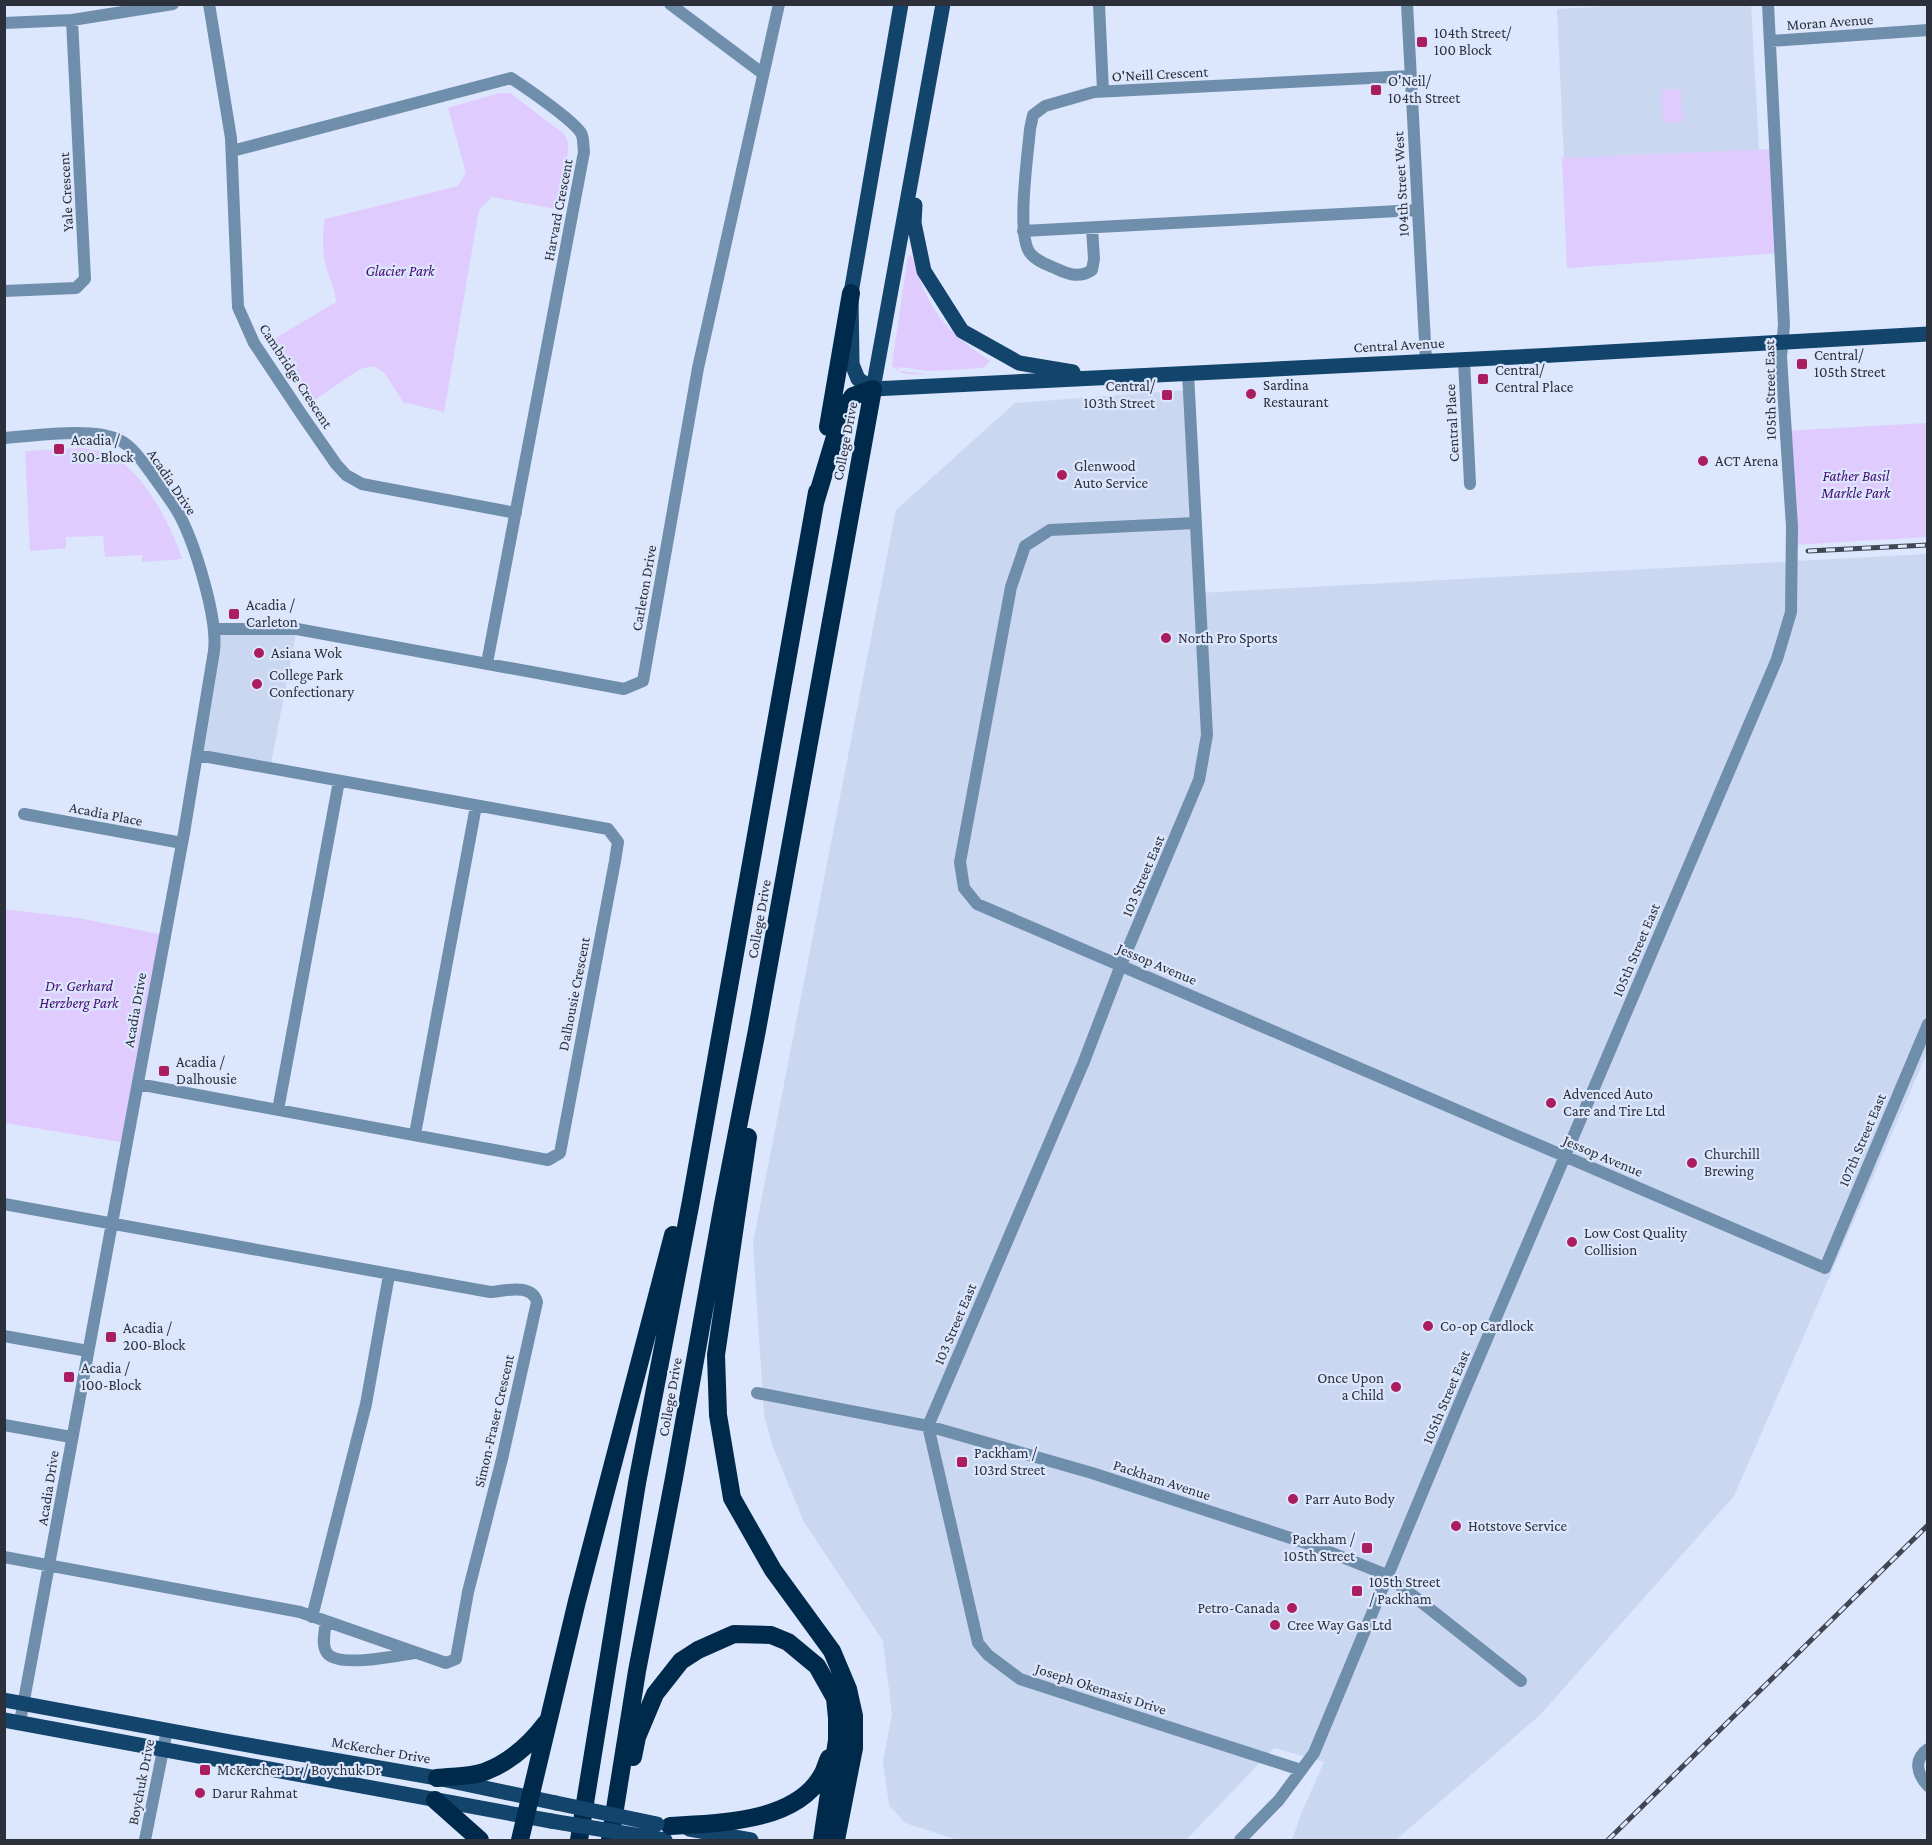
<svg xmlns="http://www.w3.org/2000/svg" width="1932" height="1845" font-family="'Crimson Pro',serif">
<rect width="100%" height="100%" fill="#dce6fd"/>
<path fill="#cad7f1" d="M1648 4 1751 5 1759 150 1564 160 1557 9Z
M1187 390 1199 593 1927 554V1053L1734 1496 1541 1714 1396 1840H1292L1302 1812 1324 1762 1274 1748 1186 1840H958L905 1823 889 1805 883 1762 892 1714 883 1641 804 1522 773 1447 764 1415 753 1243 896 510 1015 403Z
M215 629H297L270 769 197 755Z"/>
<path fill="#dfcbfd" d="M1681 89 1683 122 1663 123 1661 90Z
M499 93H510L564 134 568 143V152L556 209 492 197 479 210 444 412 403 402 385 373 374 366 360 369 310 403 269 342 336 302C335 290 332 283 328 273 322 255 322 237 325 219L458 186 466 173 448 108Z
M1775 149 1780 253 1567 268 1562 158Z
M910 255 913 258C927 309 946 332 990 361L983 368 931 371 898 367 899 371 928 374C915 374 900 377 892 365L908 256Z
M1927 423V537L1792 545 1785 431Z
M83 448C93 450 105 451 114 457 145 475 171 525 182 559L142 562V555L105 557 103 536 66 537V548L30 551 25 451Z
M4 909 78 918 164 935 126 1143 5 1123Z"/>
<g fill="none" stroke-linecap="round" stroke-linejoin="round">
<path stroke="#6f8eab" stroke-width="12" d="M209 4 231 138 238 307 254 343 302 415 336 464 346 475 362 484 516 513
M670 4 762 73
M1099 4 1103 91
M1407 4 1426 361
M4 23 72 20 173 4
M1770 41 1928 30
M232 151 511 78C525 87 573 120 581 133 584 138 583 146 584 152L487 663
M1092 228 1094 259 1092 270C1080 278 1070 275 1057 269 1048 265 1036 261 1030 253 1016 235 1028 154 1030 129L1033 115 1045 106 1094 92 1410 76
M1023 231 1417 210
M4 291 76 288 85 279 72 20
M1464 360 1470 484
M1188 373 1207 735 1199 780 1121 965 1083 1064 928 1426 978 1643 988 1655 1020 1679 1301 1770
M4 438C35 436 92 427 119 440 132 446 142 461 151 473 160 486 171 500 179 514 195 544 218 618 214 651L184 833 20 1722
M1195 523 1050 530 1025 546 1011 587 960 862 964 888 977 904 1825 1268 1928 1024
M215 629H297L624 689 643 681 698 368 779 4
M24 814 182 843
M138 1084 548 1160 560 1153 615 861 618 842 608 829 197 755
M278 1110 339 781
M415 1134 476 806
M4 1204 490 1292C505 1291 532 1283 537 1302L502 1459 468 1592 456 1659 446 1663 300 1612 4 1557
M4 1336 88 1351
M757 1393 928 1426 1092 1473 1312 1545 1387 1575 1521 1681
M4 1425 71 1437
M312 1617 366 1404 389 1275
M326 1621C325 1631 321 1645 327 1653 338 1668 396 1656 414 1653
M1928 1749C1913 1759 1917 1774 1928 1786
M145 1840 167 1730
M1240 1840 1279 1800 1314 1753 1457 1409 1777 659 1791 612 1792 527 1781 357 1784 325 1768 4"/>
<path stroke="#12446c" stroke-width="15" d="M915 205 914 223 924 271 962 331 1019 363 1073 372
M873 389 1536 356 1928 334
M873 389 858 379 852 364 851 293 901 4
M873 389 943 4
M4 1700 231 1742 437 1778 556 1803
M4 1720 551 1821
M689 1829 751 1840
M653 1838 665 1840"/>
<path stroke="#002a4b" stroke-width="18" d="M828 427 851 293
M748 1137 716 1355 718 1415 732 1498 773 1570 832 1651 848 1689 854 1716V1748L836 1840
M633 1757 637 1737 655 1694 681 1661 698 1650 734 1634 771 1635 788 1642 817 1666 835 1698 837 1718V1740L822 1840
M437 1778C452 1776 470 1777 484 1772 509 1763 530 1744 546 1723
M435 1800 480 1840
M670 1826C717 1823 795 1823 822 1775 825 1770 826 1764 829 1758
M520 1840 577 1601 673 1235
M579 1840 637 1483 691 1201 817 492
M610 1840 637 1671 674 1478 723 1204 757 1030 873 389 853 396 843 410 815 503"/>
<g stroke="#414652" stroke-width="5">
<path id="rail" d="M1808 551 1928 545
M1608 1840 1928 1525"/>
</g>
<use href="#rail" stroke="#dce6fd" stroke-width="3" stroke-dasharray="9" stroke-linecap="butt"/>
<path stroke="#12446c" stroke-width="15" d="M556 1803 657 1824
M551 1821 653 1838"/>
</g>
<g fill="#aa1d5e" stroke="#dce6fd" stroke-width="2">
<rect x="1416" y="36" width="12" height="12" rx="3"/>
<rect x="1370" y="84" width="12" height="12" rx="3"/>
<rect x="1796" y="358" width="12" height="12" rx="3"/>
<rect x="1477" y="373" width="12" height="12" rx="3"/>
<circle cx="1251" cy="394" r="6"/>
<rect x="1161" y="389" width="12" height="12" rx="3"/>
<rect x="53" y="443" width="12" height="12" rx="3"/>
<circle cx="1703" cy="461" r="6"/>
<circle cx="1062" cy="475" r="6"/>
<rect x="228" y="608" width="12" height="12" rx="3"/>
<circle cx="1166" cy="638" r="6"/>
<circle cx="259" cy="653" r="6"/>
<circle cx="257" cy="684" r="6"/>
<rect x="158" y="1065" width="12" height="12" rx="3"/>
<circle cx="1551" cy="1103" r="6"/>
<circle cx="1692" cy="1163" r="6"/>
<circle cx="1572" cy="1242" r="6"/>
<circle cx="1428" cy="1326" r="6"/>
<rect x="105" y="1331" width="12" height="12" rx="3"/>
<rect x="63" y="1371" width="12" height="12" rx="3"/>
<circle cx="1396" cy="1387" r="6"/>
<rect x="956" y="1456" width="12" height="12" rx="3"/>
<circle cx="1293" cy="1499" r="6"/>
<circle cx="1456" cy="1526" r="6"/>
<rect x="1361" y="1542" width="12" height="12" rx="3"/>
<rect x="1351" y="1585" width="12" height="12" rx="3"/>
<circle cx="1292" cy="1608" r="6"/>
<circle cx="1275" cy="1625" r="6"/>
<rect x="199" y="1764" width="12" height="12" rx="3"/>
<circle cx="200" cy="1793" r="6"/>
</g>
<g text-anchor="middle" stroke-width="4.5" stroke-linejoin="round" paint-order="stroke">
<g font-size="15" fill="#2b303a" stroke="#dce6fd">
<text transform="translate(1830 22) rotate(-4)" y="5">Moran Avenue</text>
<text transform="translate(1160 74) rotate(-3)" y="5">O'Neill Crescent</text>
<text transform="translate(1401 184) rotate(-93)" y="5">104th Street West</text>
<text transform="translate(66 192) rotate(-93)" y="5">Yale Crescent</text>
<text transform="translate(558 210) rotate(-79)" y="5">Harvard Crescent</text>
<text transform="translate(1399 345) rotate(-3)" y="5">Central Avenue</text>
<text transform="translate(296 376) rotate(57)" y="5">Cambridge Crescent</text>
<text transform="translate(1770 390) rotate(-91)" y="5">105th Street East</text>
<text transform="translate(1452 423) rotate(-93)" y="5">Central Place</text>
<text transform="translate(845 441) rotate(-79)" y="5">College Drive</text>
<text transform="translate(172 482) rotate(56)" y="5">Acadia Drive</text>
<text transform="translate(644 588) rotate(-80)" y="5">Carleton Drive</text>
<text transform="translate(106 814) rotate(11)" y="5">Acadia Place</text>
<text transform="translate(1143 876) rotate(-67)" y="5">103 Street East</text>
<text transform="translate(759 919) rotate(-80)" y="5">College Drive</text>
<text transform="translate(1636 950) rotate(-67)" y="5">105th Street East</text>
<text transform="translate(1157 964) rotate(23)" y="5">Jessop Avenue</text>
<text transform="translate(574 994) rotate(-79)" y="5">Dalhousie Crescent</text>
<text transform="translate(135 1010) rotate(-80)" y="5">Acadia Drive</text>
<text transform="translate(1862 1140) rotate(-67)" y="5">107th Street East</text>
<text transform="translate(1603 1156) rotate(23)" y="5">Jessop Avenue</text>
<text transform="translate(955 1324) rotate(-67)" y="5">103 Street East</text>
<text transform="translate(670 1397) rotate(-80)" y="5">College Drive</text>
<text transform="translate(1446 1397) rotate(-67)" y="5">105th Street East</text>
<text transform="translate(494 1421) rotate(-77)" y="5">Simon-Fraser Crescent</text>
<text transform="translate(1162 1480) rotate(18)" y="5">Packham Avenue</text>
<text transform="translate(48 1488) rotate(-81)" y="5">Acadia Drive</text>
<text transform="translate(1101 1689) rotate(18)" y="5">Joseph Okemasis Drive</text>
<text transform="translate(381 1750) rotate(10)" y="5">McKercher Drive</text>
<text transform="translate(141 1782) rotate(-79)" y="5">Boychuk Drive</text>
</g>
<g font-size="15" fill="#2b303a" stroke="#dce6fd" text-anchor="start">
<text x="1434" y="38">104th Street/<tspan x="1434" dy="17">100 Block</tspan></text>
<text x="1388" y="86">O'Neil/<tspan x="1388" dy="17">104th Street</tspan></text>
<text x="1814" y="360">Central/<tspan x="1814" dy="17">105th Street</tspan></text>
<text x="1495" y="375">Central/<tspan x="1495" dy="17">Central Place</tspan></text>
<text x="1263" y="390">Sardina<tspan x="1263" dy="17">Restaurant</tspan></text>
<text x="1155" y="391" text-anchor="end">Central/<tspan x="1155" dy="17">103th Street</tspan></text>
<text x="71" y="445">Acadia /<tspan x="71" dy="17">300-Block</tspan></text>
<text x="1715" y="466">ACT Arena</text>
<text x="1074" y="471">Glenwood<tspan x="1074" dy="17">Auto Service</tspan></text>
<text x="246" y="610">Acadia /<tspan x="246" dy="17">Carleton</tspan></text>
<text x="1178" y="643">North Pro Sports</text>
<text x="271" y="658">Asiana Wok</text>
<text x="269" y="680">College Park<tspan x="269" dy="17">Confectionary</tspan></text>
<text x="176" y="1067">Acadia /<tspan x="176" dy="17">Dalhousie</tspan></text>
<text x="1563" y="1099">Advenced Auto<tspan x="1563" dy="17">Care and Tire Ltd</tspan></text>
<text x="1704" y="1159">Churchill<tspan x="1704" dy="17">Brewing</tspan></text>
<text x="1584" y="1238">Low Cost Quality<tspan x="1584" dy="17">Collision</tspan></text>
<text x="1440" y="1331">Co-op Cardlock</text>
<text x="123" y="1333">Acadia /<tspan x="123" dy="17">200-Block</tspan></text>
<text x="81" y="1373">Acadia /<tspan x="81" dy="17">100-Block</tspan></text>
<text x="1384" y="1383" text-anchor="end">Once Upon<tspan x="1384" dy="17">a Child</tspan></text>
<text x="974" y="1458">Packham /<tspan x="974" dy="17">103rd Street</tspan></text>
<text x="1305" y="1504">Parr Auto Body</text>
<text x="1468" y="1531">Hotstove Service</text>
<text x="1355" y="1544" text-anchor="end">Packham /<tspan x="1355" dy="17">105th Street</tspan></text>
<text x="1369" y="1587">105th Street<tspan x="1369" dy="17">/ Packham</tspan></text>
<text x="1280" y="1613" text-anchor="end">Petro-Canada</text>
<text x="1287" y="1630">Cree Way Gas Ltd</text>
<text x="217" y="1775">McKercher Dr / Boychuk Dr</text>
<text x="212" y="1798">Darur Rahmat</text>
</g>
<g font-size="15" font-style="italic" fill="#440a71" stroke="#dce6fd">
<text x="400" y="276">Glacier Park</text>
<text x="1856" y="481">Father Basil<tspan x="1856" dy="17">Markle Park</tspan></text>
<text x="79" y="991">Dr. Gerhard<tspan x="79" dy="17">Herzberg Park</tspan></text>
</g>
</g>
<rect width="1932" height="1845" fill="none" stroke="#2b303a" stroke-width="12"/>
</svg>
